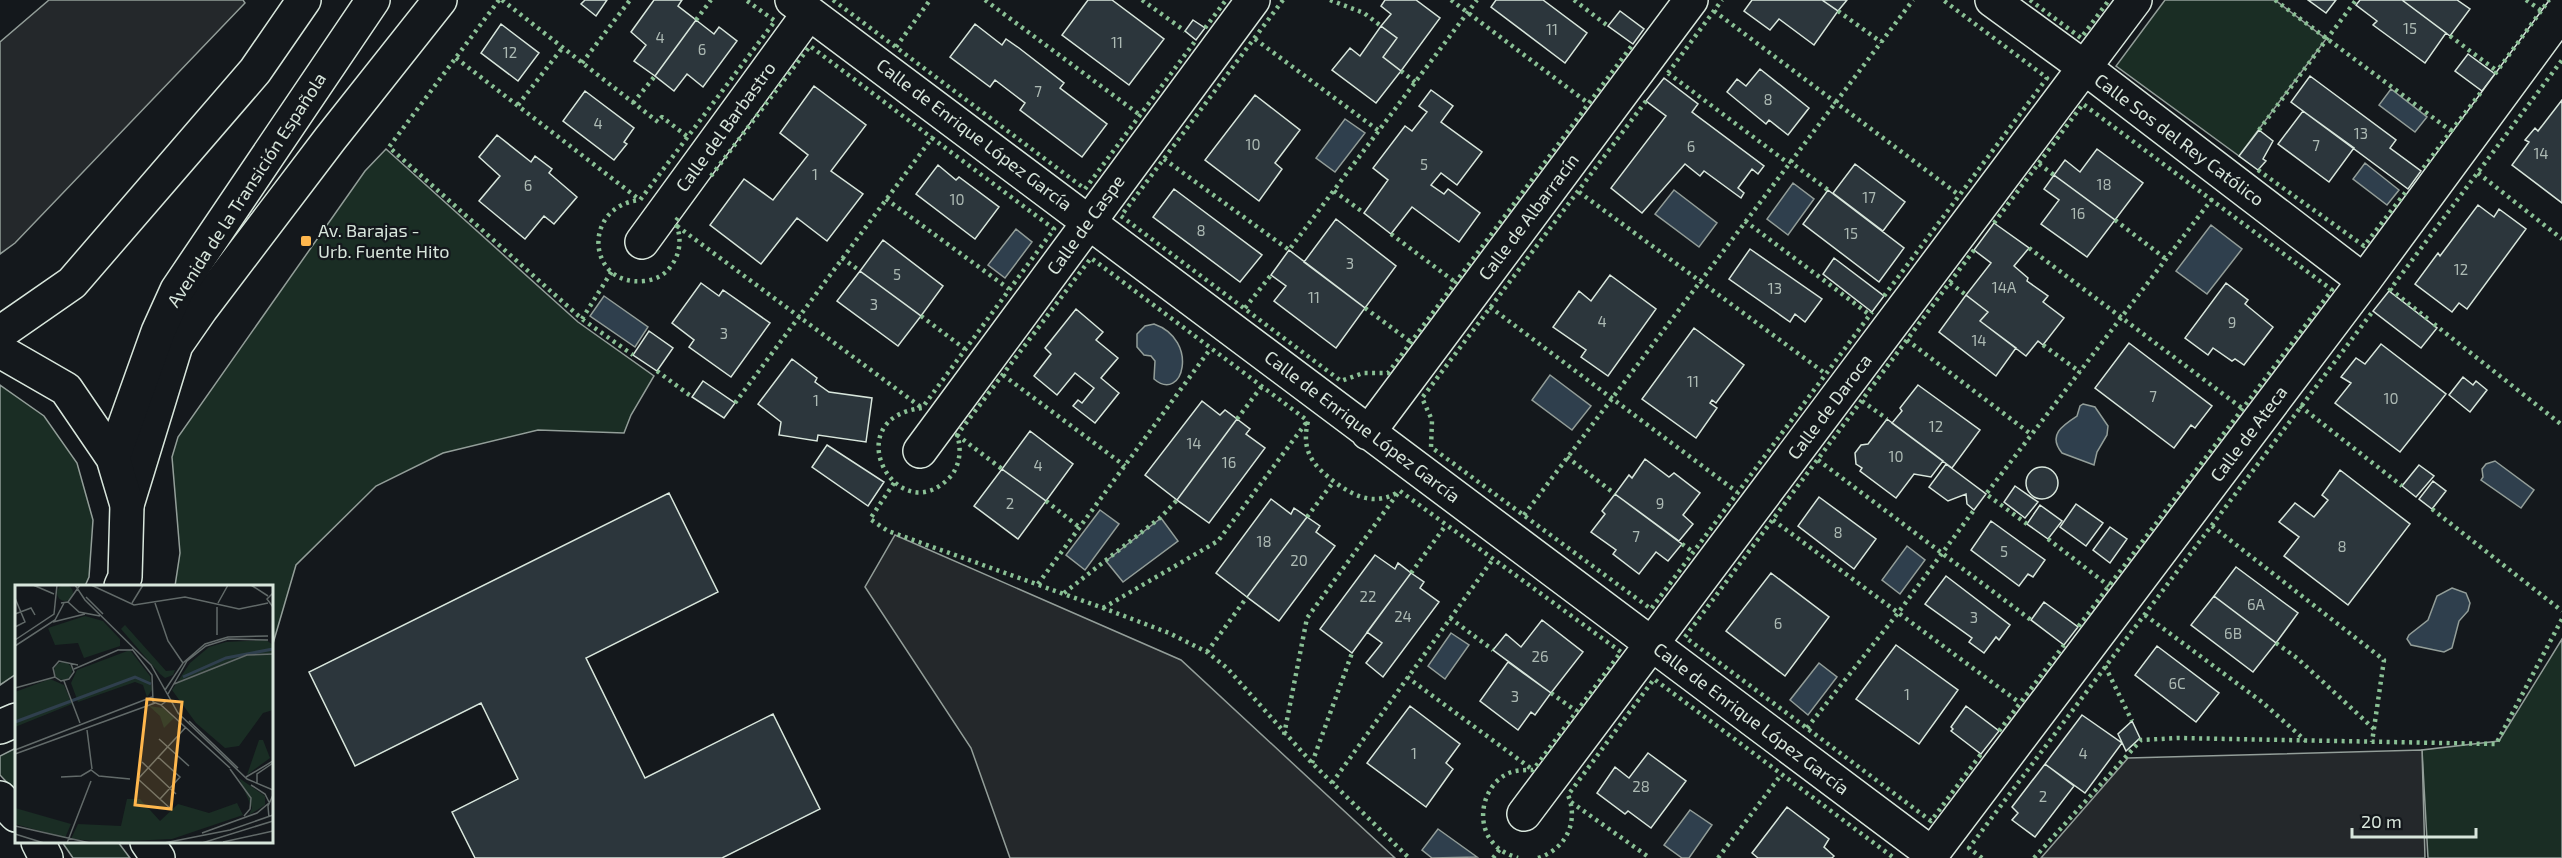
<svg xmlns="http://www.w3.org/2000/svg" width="2562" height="858" font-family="'Exo 2',sans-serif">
<rect width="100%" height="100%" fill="#14181c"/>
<path fill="#1a2d24" stroke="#939e99" stroke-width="1.5" d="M2165 0H2275L2326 39 2239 156 2116 66Z
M386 149 578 322 654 376 631 415 624 433 538 430 443 453 376 486 296 565 272 647V586H175L180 553 172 457 178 437 365 171Z
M0 385 44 416 77 463 93 520 89 577 85 586H16V674L0 685Z
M2562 639V858H2428L2422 750 2499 741Z
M16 748V792L0 775V756Z
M62 842H118L130 858H73Z"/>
<path fill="#24282b" stroke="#939e99" stroke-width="1.5" d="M49 0H243L245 3 15 243 0 254V42Z
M895 535 1181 660 1395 858H1010L971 748 865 587Z
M2422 750 2425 858H2041L2128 758Z"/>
<path fill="#2f3f4d" stroke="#939e99" stroke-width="1.5" d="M2391 89 2427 117 2415 132 2379 105Z
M1345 119 1365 133 1335 172 1316 158Z
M2365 163 2399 190 2387 205 2353 179Z
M1793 183 1814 199 1788 235 1767 219Z
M1674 190 1717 223 1699 247 1655 214Z
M2211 225 2242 249 2207 294 2176 271Z
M1016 229 1032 242 1005 278 988 265Z
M604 296 648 327 635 347 590 316Z
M1154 324C1200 340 1183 404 1154 379L1155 361 1151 356 1144 355 1137 347V334L1145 326Z
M1550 375 1591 406 1572 430 1532 400Z
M2083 404 2095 407 2108 426 2107 435 2097 452 2094 465 2062 453C2047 435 2063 425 2077 416L2080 406Z
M2495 461 2534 490 2521 508 2481 480 2483 477 2482 469 2486 464Z
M1100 510 1119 524 1085 570 1066 555Z
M1161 518 1178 541 1123 582 1106 561Z
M1907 546 1925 560 1900 594 1882 580Z
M2452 588 2466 593 2470 603 2468 611 2459 621 2452 648 2444 652 2411 645 2407 639 2409 635 2428 620 2437 596Z
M1451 633 1469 645 1445 679 1428 666Z
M1819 663 1837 677 1808 715 1790 700Z
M1690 810 1712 825 1689 858H1682L1664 845Z
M1438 829 1477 857 1432 858 1422 850Z"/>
<path fill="#2c363c" stroke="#d8e6dc" stroke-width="1.5" d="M585 0H607L596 16 581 4Z
M654 0H682L678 6 696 20 655 76 634 61 646 45 631 32Z
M1088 0H1112L1164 39 1129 85 1062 35Z
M1385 0H1416L1440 18 1401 71 1383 57 1397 38 1381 26 1391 14 1381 6Z
M1496 0H1543L1587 33 1565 63 1491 7Z
M1752 0H1822L1838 11 1814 45 1779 19 1770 30 1744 11Z
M1822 0H1847L1838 11Z
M2308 0H2336L2326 13Z
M2360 0H2402L2446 33 2425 63 2373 25 2377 21 2356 5Z
M2402 0H2457L2470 9 2450 36Z
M1620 11 1644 29 1633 44 1608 26Z
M696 20 714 34 719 27 737 41 703 87 687 74 674 91 655 76Z
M1193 20 1205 28 1196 40 1185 31Z
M501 24 539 53 518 81 481 53Z
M975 24 1002 45 1006 39 1019 48 1064 83 1060 88 1107 124 1082 157 1020 110 1025 103 995 80 990 87 950 57Z
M1381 26 1397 38 1383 57 1401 71 1376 103 1332 70 1350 48 1360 56Z
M2468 54 2495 74 2482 91 2455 71Z
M1760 69 1809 108 1788 135 1769 120 1766 124 1727 92 1737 79 1746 86Z
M2310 76 2396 140 2390 148 2421 171 2408 189 2291 102Z
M1664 78 1698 104 1692 112 1764 166 1758 174 1752 169 1738 188 1744 193 1741 198 1704 171 1700 176 1685 164 1642 213 1611 188 1666 116 1646 101Z
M814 86 866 125 831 171 863 194 827 241 797 218 761 264 710 225 744 179 773 200 808 155 780 133Z
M1431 90 1453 106 1441 122 1482 152 1457 185 1441 173 1431 185 1444 194 1448 189 1480 213 1459 242 1412 207 1391 234 1364 213 1388 180 1373 168 1405 126 1412 131 1427 112 1419 106Z
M585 91 634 128 624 142 627 144 614 160 563 121Z
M1255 95 1300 130 1275 163 1282 169 1259 201 1205 160Z
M2562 100V203L2512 165 2529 142 2525 140 2535 128 2538 131Z
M2303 111 2354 148 2329 182 2278 144Z
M2259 130 2273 141 2263 159 2266 161 2258 170 2239 156Z
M497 135 531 162 535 156 552 169 549 173 577 197 554 224 544 216 525 239 479 201 500 176 479 157Z
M2097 149 2143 183 2115 220 2054 175 2065 160 2080 172Z
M1855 164 1905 202 1883 231 1833 193Z
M938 165 956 180 959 177 999 207 975 239 916 194Z
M2054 175 2115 220 2087 257 2041 224 2059 200 2044 189Z
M1174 189 1262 255 1240 282 1153 217Z
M1828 190 1904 248 1879 282 1803 224Z
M2478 205 2494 217 2499 209 2526 229 2467 309 2459 303 2452 312 2415 284 2438 253 2440 256Z
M1336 219 1396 266 1365 308 1304 262Z
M1994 223 2029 248 2014 266 2028 278 2027 281 2048 296 2043 302 2064 318 2043 345 2038 341 2026 356 1980 321 1988 312 1966 295 1991 263 1974 250Z
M883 240 943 286 921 316 860 271Z
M1750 249 1822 299 1805 322 1795 314 1790 322 1729 279Z
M1289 250 1365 308 1336 348 1274 301 1286 286 1271 275Z
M1834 258 1884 296 1872 312 1823 274Z
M860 271 921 316 898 346 837 301Z
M1610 275 1656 309 1608 376 1581 357 1586 350 1553 327 1579 291 1591 301Z
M701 283 719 296 723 290 770 323 731 377 689 347 694 340 672 323Z
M2226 283 2248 300 2245 304 2273 327 2244 365 2235 359 2232 361 2213 348 2208 355 2185 338Z
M2389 291 2437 328 2421 348 2373 311Z
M1966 295 1988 312 1980 321 2016 348 1996 376 1939 332Z
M1076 309 1103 332 1096 340 1118 358 1101 378 1119 393 1095 423 1073 406 1078 400 1082 403 1094 388 1075 373 1057 395 1034 376 1051 354 1045 348Z
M1694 328 1744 365 1716 403 1712 400 1710 403 1717 408 1696 438 1642 399Z
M649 331 673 348 657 371 633 355Z
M2129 343 2212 406 2195 428 2191 425 2174 448 2095 388Z
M2381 344 2446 394 2400 452 2335 403 2351 383 2341 377 2356 358 2365 364Z
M792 359 817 378 815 382 829 392 872 398 866 442 818 435 817 441 779 435 781 422 758 404Z
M2463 377 2473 385 2476 381 2487 390 2470 412 2449 395Z
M703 381 735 403 724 418 692 397Z
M1918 385 1980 430 1952 468 1892 423 1902 411 1900 408Z
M1202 401 1220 415 1225 410 1237 419 1177 500 1145 475Z
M1237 419 1250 429 1246 434 1265 448 1209 523 1177 500Z
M1887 419 1943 461 1931 477 1914 474 1896 498 1860 471 1862 468 1856 464 1855 453 1861 445 1868 444Z
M1030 431 1073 464 1046 501 1002 469Z
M827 445 884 482 868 506 812 467Z
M1645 459 1669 477 1674 473 1700 493 1683 515 1693 524 1679 541 1615 494 1629 475 1632 478Z
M1946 464 1986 494 1974 510 1967 504 1966 494 1948 501 1929 487Z
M2419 465 2434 476 2416 497 2402 486Z
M2026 483a16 16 0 1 1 32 0a16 16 0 1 1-32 0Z
M1002 469 1046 501 1018 539 974 506Z
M2340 470 2410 524 2348 605 2284 556 2299 537 2279 522 2295 503 2314 517 2328 500 2322 495Z
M2433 481 2446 491 2432 509 2419 499Z
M2015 486 2038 502 2025 518 2004 502Z
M669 493 718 592 586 658 645 778 773 714 820 809 722 858H475L452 812 518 779 481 703 355 766 309 672Z
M1615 494 1682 544 1668 561 1656 552 1639 574 1613 554 1616 550 1591 532 1605 514 1602 511Z
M1819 497 1876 539 1854 569 1798 526Z
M1271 499 1291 514 1294 508 1307 517 1247 597 1216 573Z
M2076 504 2103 523 2086 546 2060 527Z
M2040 505 2062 521 2048 539 2027 524Z
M1307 517 1320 526 1316 532 1335 546 1279 621 1247 597Z
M1991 521 2045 560 2033 577 2028 574 2019 586 1971 550Z
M2110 527 2127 539 2110 563 2093 550Z
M1375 555 1395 569 1398 563 1411 573 1352 653 1320 629Z
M2236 567 2298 613 2276 643 2214 596Z
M1411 573 1424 582 1420 588 1439 602 1383 677 1366 663 1382 643 1367 632Z
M1771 573 1829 617 1785 676 1726 631Z
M1946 576 2010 625 1999 640 1996 637 1984 653 1969 642 1972 638 1925 604Z
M2214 596 2276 643 2253 672 2191 625Z
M2044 602 2078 627 2064 645 2031 620Z
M1542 620 1583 652 1551 693 1493 650 1506 634 1521 647Z
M1896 645 1958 690 1919 744 1856 699Z
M2157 646 2219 693 2196 722 2135 675Z
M1508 662 1551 693 1535 715 1531 712 1518 730 1480 701Z
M1410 706 1460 744 1446 763 1453 769 1426 807 1367 763Z
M1966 706 1999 731 1981 754 1951 731 1953 729 1951 727Z
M2082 715 2122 743 2085 793 2045 764Z
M2132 721 2140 738 2126 751 2118 734Z
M1648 753 1686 781 1651 828 1628 811 1625 814 1597 793 1615 767 1629 778Z
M2045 764 2074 786 2035 837 2012 820 2018 813 2012 807Z
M1787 807 1829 839 1824 847 1834 856 1832 858H1758L1752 853Z"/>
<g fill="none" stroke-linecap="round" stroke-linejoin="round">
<g stroke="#d8e6dc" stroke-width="36">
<path id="street" d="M792 0 1932 854 2364 281 2562 12
M1992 0 2084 67 2364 281
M642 242 809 13
M1368 433 1691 0
M920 451 1253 0
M127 505 176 345 201 309 330 139 440 0
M0 798 16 815
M1524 814 2135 0
M38 842 46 858
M147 842 158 858"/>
</g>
<g stroke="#d8e6dc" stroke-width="36">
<path id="primary" d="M0 333 72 283 255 71 304 0
M0 351 66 389 113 458 127 505 125 577 121 586
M113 458 158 332 177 290 373 0
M0 727 16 720"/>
</g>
<use href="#street" stroke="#14181c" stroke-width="33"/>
<use href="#primary" stroke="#14181c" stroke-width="33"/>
<path stroke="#8ac095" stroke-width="4.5" stroke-dasharray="3 4.5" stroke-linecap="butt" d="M499 0 389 147 582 319 633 355
M502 0 658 122 662 117 688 137
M833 0 1085 189 1196 40
M985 0 1140 115
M1142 0 1185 31
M1283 0 1121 216 1341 381 1363 373H1388L1633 44
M1330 0 1364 13 1381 26
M1451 0 1588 103
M1574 0 1608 26
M2030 0 2081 38 2109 0
M2275 0 2451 131 2421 171
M2526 0 2542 11
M1714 11 1959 195
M1838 11 1881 42
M696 20 711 0
M1205 28 1226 0
M2450 36 2497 71
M1255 39 1379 131
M896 47 930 0
M456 58 640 200
M582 63 630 0
M1401 71 1415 82
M1668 73 1788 163
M1668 73 1722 0
M2495 74 2549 0
M1646 101 1422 398 1432 420 1431 447 1651 609 1872 312
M633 103 655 76
M518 105 563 47
M2259 130 2356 0
M2451 131 2482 91
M1164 159 1289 250 1477 0
M1789 161 1828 190
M2039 164 2054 175
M2258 170 2364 246 2408 189
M2478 173 2562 239
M711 176 810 46 932 138
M1334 191 1364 213
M1579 192 1826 374
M886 199 1009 289
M678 218 675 222C682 236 681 253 671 266 665 275 655 280 644 281 587 287 581 206 640 200L775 21 746 0
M2115 220 2166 259
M1745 221 1870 315
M1994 223 2083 104 2332 290 2078 627
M677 226 922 408
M1391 234 1455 282
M2029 248 2243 409
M1974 250 1685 637 1931 821 1981 754
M842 258 860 271
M1950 283 1966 295
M2390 289 2428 319
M2389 291 2562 60
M1884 296 2047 78 1943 0
M1490 307 1737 492
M1245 308 1271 275
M1365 308 1411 342
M921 316 965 349
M582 319 612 271
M2434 324 2562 425
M1907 340 2032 435
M2043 345 2080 372
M657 371 692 397
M1003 375 1125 466
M1862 401 1887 419
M735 403 932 138 1054 229 922 408C835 418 897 532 949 478 960 467 962 449 957 435L1091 258 1308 421C1301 451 1312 465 1336 483 1357 498 1376 506 1400 491L1621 652 1533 770C1525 770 1516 770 1509 773 1483 784 1474 823 1494 844 1500 851 1509 855 1518 858
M2300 406 2402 486
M1237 419 1262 386
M957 435 1002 469
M1567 457 1615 494
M1818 460 2031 620
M894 483 870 519 888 531 1103 608 1169 633 1207 652 1227 668 1312 763 1409 858
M1046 501 1079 527
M2432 509 2562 611
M1524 515 1913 0
M1307 517 1334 481
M1773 520 2020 703
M2027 524 1986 494 2212 199
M2212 526 2384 660 2372 742
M2048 539 2109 586
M1682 544 1693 552
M1411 573 1446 525
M1038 584 1211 348
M1064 593 1161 517 1177 500
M1103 608 1218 541 1306 423
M2145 615 2262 702 2306 741
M1450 618 1493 650
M2276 643 2297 658 2374 729
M1207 652 1247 597
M2105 666 2132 721
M1407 677 1533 770
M1551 693 1576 711
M1807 728 1898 613 1974 510
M1999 731 2064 645
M1284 735 1307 618 1398 493
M1312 763 1352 653
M1332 783 1493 559
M1571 802 1650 858
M1493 858 1500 849
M1538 858C1566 849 1579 822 1568 795L1654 679 1894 858
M1718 858 1781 775
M1982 858 1969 848 2373 311
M2034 858 2141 740 2178 738 2496 744 2562 619"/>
</g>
<rect fill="#ffb74d" stroke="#14181c" stroke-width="2" x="300" y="235" width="12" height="12" rx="3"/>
<g text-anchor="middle" stroke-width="4.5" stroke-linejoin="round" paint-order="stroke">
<g font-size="15" fill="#adbab4">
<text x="2410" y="34">15</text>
<text x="1552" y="35">11</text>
<text x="660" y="43">4</text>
<text x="1117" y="48">11</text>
<text x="702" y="55">6</text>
<text x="510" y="58">12</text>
<text x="1038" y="97">7</text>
<text x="1768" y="105">8</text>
<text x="598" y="129">4</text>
<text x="2361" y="139">13</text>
<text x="1253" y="150">10</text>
<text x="2316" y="151">7</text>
<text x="1691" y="152">6</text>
<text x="2541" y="159">14</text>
<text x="1424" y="170">5</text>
<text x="815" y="180">1</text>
<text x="2104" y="190">18</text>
<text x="528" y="191">6</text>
<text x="1869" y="203">17</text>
<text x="957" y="205">10</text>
<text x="2078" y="219">16</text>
<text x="1201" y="236">8</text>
<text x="1851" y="239">15</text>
<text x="1350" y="269">3</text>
<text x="2461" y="275">12</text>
<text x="897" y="280">5</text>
<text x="2004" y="293">14A</text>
<text x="1775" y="294">13</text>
<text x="1314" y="303">11</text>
<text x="874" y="310">3</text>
<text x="1602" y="327">4</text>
<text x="2232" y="328">9</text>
<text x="724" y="339">3</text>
<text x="1979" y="346">14</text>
<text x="1693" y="387">11</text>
<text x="2153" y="402">7</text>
<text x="2391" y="404">10</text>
<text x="816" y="406">1</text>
<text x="1936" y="432">12</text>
<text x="1194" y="449">14</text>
<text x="1896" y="462">10</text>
<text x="1229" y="468">16</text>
<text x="1038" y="471">4</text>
<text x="1010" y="509">2</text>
<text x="1660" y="509">9</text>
<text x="1838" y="538">8</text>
<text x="1636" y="542">7</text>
<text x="1264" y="547">18</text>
<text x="2342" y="552">8</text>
<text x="2004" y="557">5</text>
<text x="1299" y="566">20</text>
<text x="1368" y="602">22</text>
<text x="2256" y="610">6A</text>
<text x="1403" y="622">24</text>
<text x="1974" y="623">3</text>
<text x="1778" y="629">6</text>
<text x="2233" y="639">6B</text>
<text x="1540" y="662">26</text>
<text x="2177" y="689">6C</text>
<text x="1907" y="700">1</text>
<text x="1515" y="702">3</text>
<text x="1414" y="759">1</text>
<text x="2083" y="759">4</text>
<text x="1641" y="792">28</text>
<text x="2043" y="802">2</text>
</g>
<g font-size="18" fill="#d8e6dc" stroke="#14181c">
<text transform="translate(726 127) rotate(-54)" y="6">Calle del Barbastro</text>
<text transform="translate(974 135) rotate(37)" y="6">Calle de Enrique López García</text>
<text transform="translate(2179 140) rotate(37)" y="6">Calle Sos del Rey Católico</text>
<text transform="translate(247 190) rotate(-57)" y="6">Avenida de la Transición Española</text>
<text transform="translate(1529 217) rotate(-53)" y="6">Calle de Albarracín</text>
<text transform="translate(1086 225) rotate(-54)" y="6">Calle de Caspe</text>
<text transform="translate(1830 407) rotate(-53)" y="6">Calle de Daroca</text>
<text transform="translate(1362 427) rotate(37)" y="6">Calle de Enrique López García</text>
<text transform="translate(2249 434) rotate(-53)" y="6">Calle de Ateca</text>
<text transform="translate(1751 719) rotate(37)" y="6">Calle de Enrique López García</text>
</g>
<g font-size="18" fill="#d8e6dc" stroke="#14181c" text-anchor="start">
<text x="318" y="237">Av. Barajas -<tspan x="318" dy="21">Urb. Fuente Hito</tspan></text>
</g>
</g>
<g transform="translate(15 585)">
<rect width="258" height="258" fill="#14181c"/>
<path d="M42 8a8 8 0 1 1 16 0a8 8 0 1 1-16 0ZM70 31 88 36 105 54V61L69 73 63 58 40 60 33 43ZM110 40 151 86 160 85 158 90 150 93 145 89 106 44ZM251 55 258 60V125L248 128 224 161 210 163 181 138 157 105 175 78 194 62 211 57ZM115 65 135 91 137 105 132 112 128 100 120 97 63 117 56 98 62 85ZM39 86a9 9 0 1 1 18 0a9 9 0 1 1-18 0ZM35 94 49 100 57 119 0 142V107ZM134 121 148 123 159 133 149 143 145 131ZM244 155H248L255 173 232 190ZM224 193 250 211V220L234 230 237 223ZM112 214H125L145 236 163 219 194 228 222 218 228 230 157 254 93 257 56 254 63 239 106 241ZM0 223 56 239 50 253 0 239Z" fill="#1a2d24"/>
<path fill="none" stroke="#2f3f4d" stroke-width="3" d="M168 92 211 73 258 64M0 137 120 92 136 99"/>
<path fill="none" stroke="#626a69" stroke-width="1.5" d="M18 0 39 9M60 0 70 15 136 80 163 128 232 194 258 205M76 0 119 20 170 12 224 24 253 18M236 0 253 11M258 8 252 14 258 22M71 12 88 29M0 13 10 37 0 42M53 17 64 27 85 31M46 18 53 17 65 0M117 18 128 0M140 18 153 56 168 78M203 18 213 0M202 22V50M0 29 16 23 20 30M38 37 70 29M0 55 39 29 42 0M0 61 40 35 49 18M117 64 137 90 138 117 146 120 153 115M56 79 59 87 54 94 46 96 40 92 38 83 44 76 63 80M59 84 103 65H117M49 96 65 138M159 99 232 70 258 69M0 103 40 92M150 105 168 78 190 59 213 52 253 51M153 109 172 76 191 61 213 54 253 55M146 120 215 183M174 136 223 183M72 145 77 184M144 154 174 181M0 165 137 112M0 169 140 118M143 172 165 192 145 214M127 177 161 209M215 184 236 213 235 224 229 231M46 192 66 191 76 185 84 191 115 194M231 192 258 176M242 199V189L258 178M236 200 250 209 254 217M157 225 123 194 171 142M254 233 253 221 258 210M0 241 75 258M187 248 242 228 254 218M0 249 29 258M208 257 258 246M52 258 76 196M149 258 215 245 258 230M187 258 258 236"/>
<path fill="#ffb74d" fill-opacity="0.15" stroke="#ffb74d" stroke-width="3" d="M132 114 167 117 156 224 120 220Z"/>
<rect width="258" height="258" fill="none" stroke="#d8e6dc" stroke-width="3"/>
</g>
<path d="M2352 828v9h124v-9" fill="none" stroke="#d8e6dc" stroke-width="3"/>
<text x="2361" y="828" font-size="18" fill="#d8e6dc" stroke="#14181c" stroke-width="4.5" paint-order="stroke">20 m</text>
</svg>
